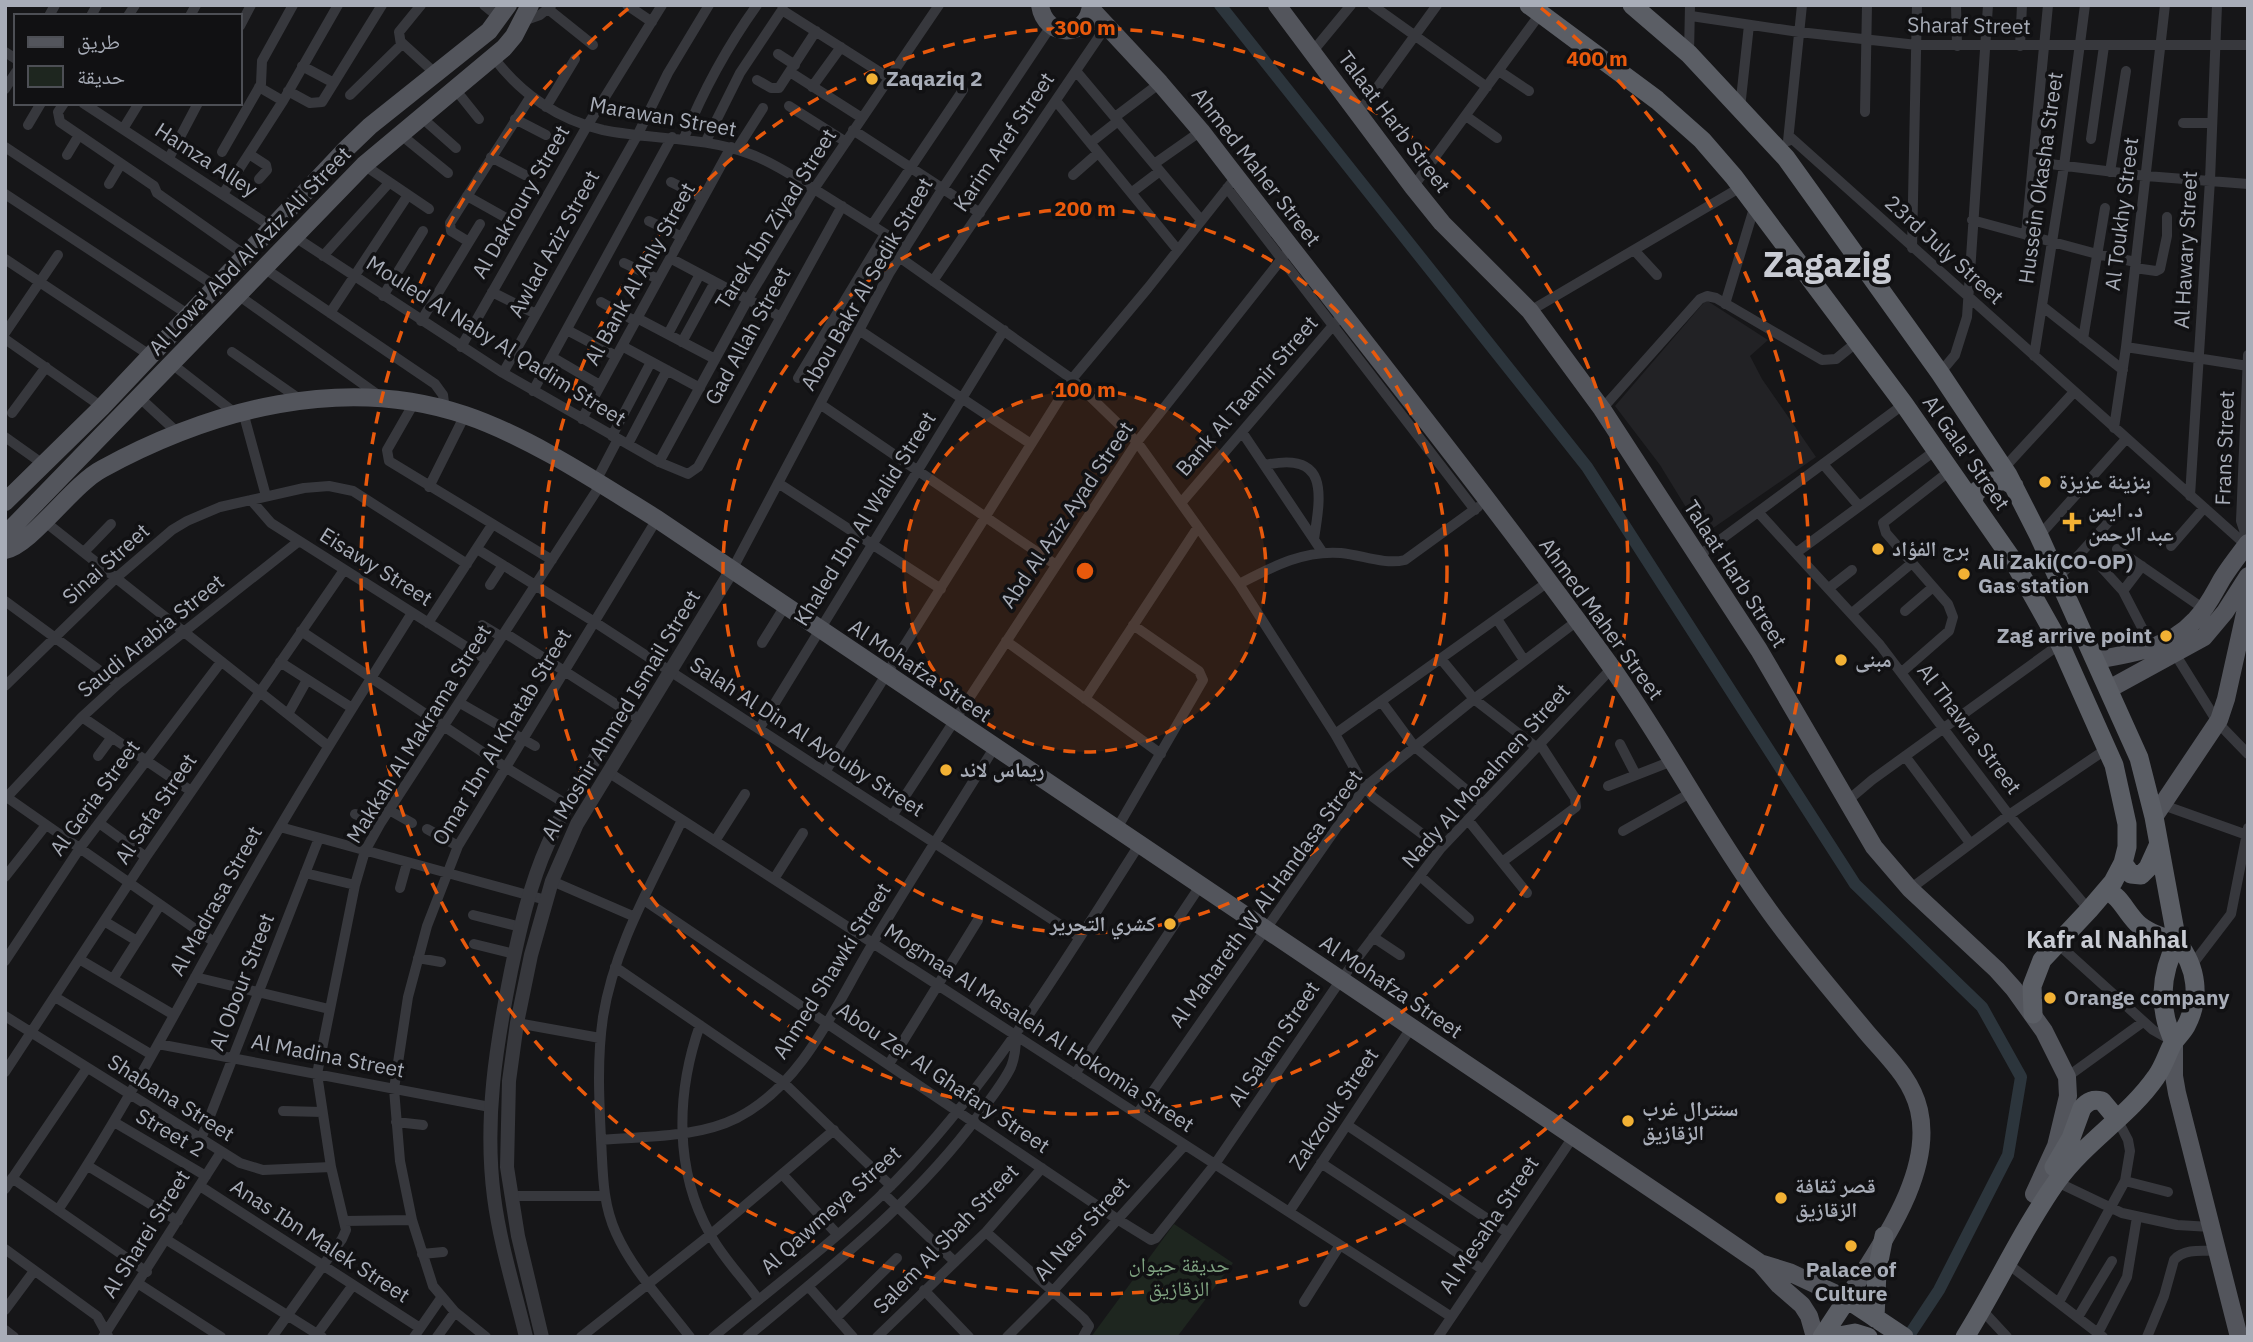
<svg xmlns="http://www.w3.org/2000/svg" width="2253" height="1342" font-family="'IBM Plex Sans','Noto Naskh Arabic',sans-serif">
<rect width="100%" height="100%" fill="#161618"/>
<path fill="#222225" d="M1706 300 1768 340 1750 356 1762 379 1816 457 1703 535 1660 465 1615 406Z"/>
<path fill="#1e261f" d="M1174 1224 1233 1263 1177 1337H1091Z"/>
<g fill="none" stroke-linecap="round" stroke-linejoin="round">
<path stroke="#2c353c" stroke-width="12" d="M1220 5 1587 467 1855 884 1982 1007 2021 1077 2008 1155 1939 1290 1908 1337"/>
<path stroke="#37383d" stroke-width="10" d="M484 5 500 18
M627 5 652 22
M783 5 782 10 889 78
M1372 5 1487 87
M1956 5 1957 46
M548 9 593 45
M49 16 55 5
M91 16 97 5
M128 16 135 5
M190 16 196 5
M1691 16 1799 32 1917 45H2248
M523 21 540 15 551 6
M240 26 251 5
M401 42 436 74
M2020 46 2022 5
M1313 51 1351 5
M5 52 16 59
M778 54 795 65
M1689 54 1690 5
M494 58C521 94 559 120 603 130 652 140 702 136 750 154 770 161 788 173 806 184 840 205 873 226 906 247
M302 66 334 83
M1076 71 1201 220
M1499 71 1529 91
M790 72 862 118
M757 80 771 88H779L816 31
M259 87 283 101
M812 87 841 47
M5 89 16 72
M455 89 479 119
M288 91 310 103 322 102 382 5
M350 95 401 45 399 32 421 5
M1056 101 1177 249
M64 103 58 112 60 122 154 186 157 193 245 255
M83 103 272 227
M789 106 846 142
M546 107 575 59
M1740 108 1749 25
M1865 112 1867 5
M1358 114 1437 5
M1466 116 1497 138
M421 117 456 148
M1115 117 1160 83
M515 119 546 135
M2183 123H2212
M28 125 41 103
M123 129 139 103
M853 130 980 213
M400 134 448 173
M1789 136 2246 545
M684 138C703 91 727 47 757 5
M2091 139 2104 46
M706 141 740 73 782 10
M1788 141 1802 5
M1090 143 1118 121
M5 147 215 286
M737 149 763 108
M222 152 261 84 262 61 293 5
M249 154 266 165 267 170 259 179
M67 155 79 135
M491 157 525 175
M169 158 198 103
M2034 162 2146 176 2248 184
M1154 164 1201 131
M364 165 429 209
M2110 172 2126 71
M1073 175 1098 153
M671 182 703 198
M109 184 121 164
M1413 187 1540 14
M1227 188 1475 510
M1131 193 1160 171
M5 194 189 315
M223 194 283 101 338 5
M467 196 508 219
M1972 220 2097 254 2136 262
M649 221 682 237
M872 225 963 90
M2026 235 2048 5
M295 237 503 373 659 462 688 474 698 467 842 206
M469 242 480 224
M1912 248 1917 5
M1634 250 1657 275
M323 256 389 183
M899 257 1072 379 1137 442 1239 584 1335 734 1365 787 1373 797 1441 848
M670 258 781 317
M5 259 151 356
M624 263 658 279
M264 268 435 384 443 395 445 410
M2135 268 2156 271 2160 269 2167 236V217
M933 281 1107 25
M492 292 536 314
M238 295 381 397
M383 296 423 231
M601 302 635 321
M1725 304 1755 205
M2042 306 2123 370
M1530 311 1741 187
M330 313 408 195
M637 318 715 359
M421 321 469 242 451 231 450 223 531 96
M567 330 616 356
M859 330 1031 444
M5 333 58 255
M668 334 700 274
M5 339 102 407
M2083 339 2105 208
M682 342 715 282
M622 346 700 388
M461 347 587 126 662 5
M2126 347 2248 366
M232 352 301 400
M2248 355 2241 521 2248 542
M2034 356 2064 166 2085 5
M552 357 600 385
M172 364 236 414
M503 373 638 134 668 73 709 5
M1940 373 1955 355 1967 317 1988 5
M798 378 885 234
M533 391 672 137
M140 398 178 433
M414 403 387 450 389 461 552 560
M820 404 1056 565
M1602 409 1700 299 1707 296 1716 298 1822 360 1836 359 1857 342
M243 412 266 496
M12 413 46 367
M582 419 731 147
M2114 428 2126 347 2165 5
M1242 432 1323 553
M612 436 651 362
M5 437 43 464
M628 444 667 370
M659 462 748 299 814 189 939 5
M1823 464 1859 506
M1265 465C1329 451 1321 494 1314 539
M2004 468 2074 392
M596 481 618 439
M778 483 941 589
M429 487 465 415
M2190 496 2210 180 2217 5
M251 500 271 523 487 660
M1181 503 1336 322
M1758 512 1880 645 2009 815 2089 910
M44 521 328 746
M2039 536 2126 439
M2171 546 2204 508
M477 549 593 621 1079 937
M2117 549 2204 609
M84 552 111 524
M1796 553 1936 450
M1697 557 1904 404
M2102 568 2123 591 2152 647
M732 570 890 272 943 188 1051 26
M2058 578 2114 516
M1239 584C1272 567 1303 550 1341 553 1362 555 1384 565 1405 560L1478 507
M490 585 503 565
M1829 588 1852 570
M2123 591 2142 566
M5 601 118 684
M1905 611 1933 587
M1852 613 1912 563
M1497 619 1524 660
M428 623 492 525
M482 625 502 637
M301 631 505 767 568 805
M505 633 639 719
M1006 641 1161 754
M762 643 785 606
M2172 649 2218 723 2248 754
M1441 659 1474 699 1536 747
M280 662 352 708
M1902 672 1949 631 1953 617 1948 604 1886 533 1883 523 1951 470
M5 686 116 578 172 530 187 521 220 507 304 488 329 486 353 491 467 564
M1085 699 1198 527
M1381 701 1414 746 1483 804
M460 703 535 746
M288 714 307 680
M82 717 191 791
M759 729 1004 330
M1335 734 1548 582
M1620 744 1636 775
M98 756 112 737
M1905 756 1970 843
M608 772 1450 1316
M825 772 1072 379 1148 288 1236 177
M1608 786 1672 761
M5 796 214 942
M5 799 82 717 118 684 299 541
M1846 802 1872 780 2060 644
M2163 805 2247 835
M389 810 412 823
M355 814 380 824
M892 816 1137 442 1291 247
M682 820C652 883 614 947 603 1017 597 1058 599 1098 601 1139 603 1172 602 1202 616 1233 633 1271 665 1304 690 1337
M1468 820 1527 893
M99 823 146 857
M280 827 546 900
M427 829 458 846
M1116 830 1203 680 1199 671 1133 625
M1623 831 1692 792
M715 841 745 794
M1502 862 1576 807 1575 798 1540 744
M305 873 355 885
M1420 876 1469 919
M5 877 46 825
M774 879 803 833
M552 881 635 917
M400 888 407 863
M1910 889 2009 815 2108 748
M644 900 1117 1219 1151 1240 1156 1238 1215 1164 1340 981 1441 848 1612 668
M473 915 521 927
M104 921 137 941
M1373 937 1400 955
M474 944 515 954
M2059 945 2153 1030 2174 1042
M418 958 441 962
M79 959 174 1015
M5 961 80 848 221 662
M2192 965 2231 914 2248 828
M615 967 783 1082 891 1186
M195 977 329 1009
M113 979 160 905
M55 997 152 1055
M5 1016 240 1163 263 1170 331 1167
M517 1023 600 1038
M700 1025C676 1093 674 1170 710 1234 722 1257 743 1278 758 1299
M158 1044 490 1107
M889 1064 978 920
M5 1072 146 857 344 570
M1075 1074 1200 886
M2067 1077 2143 1022
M283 1111 322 1112
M1137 1114 1365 787 1474 699 1577 621
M114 1122 206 1176
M396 1122 423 1125
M1347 1125 1507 1232
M201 1139 319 838
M601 1140C646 1136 697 1138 737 1118 804 1084 836 1004 873 943 912 877 954 813 994 748
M1321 1163 1482 1269
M88 1166 178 1221
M783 1175 837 1234
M12 1178 147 1272
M2125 1181 2168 1192
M2057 1182 2122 1213 2177 1225 2211 1227
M200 1186 420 1328
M5 1189 87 1068
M883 1193 955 1262
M510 1196H603
M58 1210C127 1107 183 997 244 889 297 795 355 704 412 613
M1289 1212 1411 1028
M344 1221 412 1220
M986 1232 1084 1319 1089 1326 1083 1337
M167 1240 322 1337
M5 1249 97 1316 108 1336
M422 1254 443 1252
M2008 1264 2103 1337
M139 1284 221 1337
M808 1286 853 1337
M924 1290 969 1337
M1304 1302 1340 1245
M2059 1302 2125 1181 2130 1151 2128 1140 2117 1119
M5 1310 34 1271
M1982 1310 2007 1337
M2078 1317 2112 1261
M836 1318 897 1258
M5 1330 14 1337
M2098 1333 2127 1277 2137 1217
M103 1337 221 1152
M272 1337 342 1239 346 1230 331 1167 317 1074 355 885 365 851 380 824 601 484
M315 1337 353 1285
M414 1337 441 1298
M437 1337 455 1312
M486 1337 455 1312 433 1286 412 1220 400 1161 394 1089 408 997 427 926 458 846 657 519
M581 1337 710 1235 834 1130
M713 1337C779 1282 852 1229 910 1166 1000 1069 1068 956 1139 845
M747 1337C828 1269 915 1202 978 1116 989 1100 1003 1084 1011 1067 1015 1057 1016 1046 1016 1036
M877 1337 986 1232 1042 1168
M1007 1337 1053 1291 1185 1145
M1438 1337 1573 1137
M2147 1337 2164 1296 2174 1260C2184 1248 2203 1251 2218 1251"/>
<path stroke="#37383d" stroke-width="14" d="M526 1337C515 1291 500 1244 494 1197 484 1120 496 1046 511 971 520 928 530 884 548 844 568 797 599 754 625 710
M542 1337 518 1236 507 1167 509 1081 517 1023 531 955 552 881 577 824 732 570"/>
<path stroke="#53555c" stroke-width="18" d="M1040 5C1045 39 1088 39 1091 5
M1277 5 1413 187 1442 223 1530 311 1602 409 1759 650 1874 847 1910 889 1997 970 2014 989 2044 1031 2067 1077 2068 1096 2056 1146 2034 1194
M1091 9 1160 83 1201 131C1337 309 1479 483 1610 665 1665 742 1709 828 1765 905 1795 948 1830 988 1863 1028 1884 1054 1911 1076 1919 1110 1934 1175 1879 1246 1847 1299L1789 1272 1760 1263
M5 502 102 407 346 149 370 126 489 31 508 5
M5 535 364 165 504 48 514 36 530 5
M5 550C30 546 73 484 102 469 212 409 343 374 465 415 530 437 599 483 657 519L1699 1221 1760 1263 1779 1285 1802 1305 1809 1316 1815 1337
M2095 660C2131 654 2170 648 2195 620 2207 608 2214 593 2222 579 2230 566 2239 555 2248 543
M2109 689 2204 637 2225 612 2248 576
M2154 817 2219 720 2226 699 2248 600
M2174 1044V1076L2177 1093 2239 1337"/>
<path stroke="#5b5e65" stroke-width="19" d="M1529 5 1657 100 1702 140 1734 177 1904 404 2014 562 2060 644 2114 765 2127 824V847L2123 863 2113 882 2089 910 2042 960 2032 986 2033 1014
M1632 5 1689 54 1786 158 1940 373 2008 475 2039 536 2139 758 2154 817 2177 942
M1973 502 1975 493 1989 481H2006L2014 486
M2123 863 2131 874 2141 875 2148 868 2158 846
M2106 890C2121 897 2125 911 2137 923 2147 933 2163 937 2177 942
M2174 1042C2158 1009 2160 974 2177 942
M2054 1167 2071 1138 2082 1108C2088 1101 2093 1099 2102 1101L2117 1119
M1875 1318 1877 1271 1884 1236
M1822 1337 1847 1299 1904 1337
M1833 1337 1855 1333 1868 1337
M1965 1337C1997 1286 2022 1230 2057 1181 2087 1140 2129 1116 2156 1077 2164 1066 2167 1054 2173 1043 2177 1037 2182 1033 2186 1026 2201 998 2197 967 2177 942"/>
</g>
<circle cx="1085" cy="571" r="181" fill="#e8590c" fill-opacity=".12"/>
<g fill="none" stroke="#e8590c" stroke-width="3.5" stroke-dasharray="12 9">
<circle cx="1085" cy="571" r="181"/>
<circle cx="1085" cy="571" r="362"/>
<circle cx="1085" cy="571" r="543"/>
<path d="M1541 8A724 724 0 1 1 629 8"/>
</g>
<g fill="#f2b134" stroke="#111113" stroke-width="2.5">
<circle cx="872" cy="79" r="7"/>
<circle cx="2045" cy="482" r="7"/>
<path d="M2068.5 511.5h7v7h7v7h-7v7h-7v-7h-7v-7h7z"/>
<circle cx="1878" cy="549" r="7"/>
<circle cx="1964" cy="574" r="7"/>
<circle cx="2166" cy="636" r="7"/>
<circle cx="1841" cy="660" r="7"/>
<circle cx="946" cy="770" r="7"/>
<circle cx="1170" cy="924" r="7"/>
<circle cx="2050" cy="998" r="7"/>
<circle cx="1628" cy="1121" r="7"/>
<circle cx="1781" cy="1198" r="7"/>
<circle cx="1851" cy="1246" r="7"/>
</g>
<g text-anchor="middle" stroke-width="7" stroke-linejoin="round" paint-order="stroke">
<g font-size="21" fill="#a8adb8" stroke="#111113">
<text transform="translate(1969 26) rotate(1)" y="7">Sharaf Street</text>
<text transform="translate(663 117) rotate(10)" y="7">Marawan Street</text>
<text transform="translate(1394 122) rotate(53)" y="7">Talaat Harb Street</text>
<text transform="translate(1004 142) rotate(-56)" y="7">Karim Aref Street</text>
<text transform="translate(206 160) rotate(33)" y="7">Hamza Alley</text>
<text transform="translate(1256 167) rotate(52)" y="7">Ahmed Maher Street</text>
<text transform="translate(2041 178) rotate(-82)" y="7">Hussein Okasha Street</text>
<text transform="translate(521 202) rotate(-60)" y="7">Al Dakroury Street</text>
<text transform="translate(2122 214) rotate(-83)" y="7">Al Toukhy Street</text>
<text transform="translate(776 219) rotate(-58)" y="7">Tarek Ibn Ziyad Street</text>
<text transform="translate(554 244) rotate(-61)" y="7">Awlad Aziz Street</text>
<text transform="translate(1944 250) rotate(42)" y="7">23rd July Street</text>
<text transform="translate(2186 250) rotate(-87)" y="7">Al Hawary Street</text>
<text transform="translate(250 251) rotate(-46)" y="7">Al Lowa' Abd Al Aziz Ali Street</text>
<text transform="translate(640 274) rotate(-61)" y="7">Al Bank Al Ahly Street</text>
<text transform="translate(867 284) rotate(-60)" y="7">Abou Bakr Al Sedik Street</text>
<text transform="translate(748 336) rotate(-61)" y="7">Gad Allah Street</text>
<text transform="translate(496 341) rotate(32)" y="7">Mouled Al Naby Al Qadim Street</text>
<text transform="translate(1247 396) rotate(-49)" y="7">Bank Al Taamir Street</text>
<text transform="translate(2225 448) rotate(-88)" y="7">Frans Street</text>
<text transform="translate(1966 453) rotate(55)" y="7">Al Gala' Street</text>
<text transform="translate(1067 515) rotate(-56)" y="7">Abd Al Aziz Ayad Street</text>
<text transform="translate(865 519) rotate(-58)" y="7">Khaled Ibn Al Walid Street</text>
<text transform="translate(106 564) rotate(-42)" y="7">Sinai Street</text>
<text transform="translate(376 567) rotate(32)" y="7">Eisawy Street</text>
<text transform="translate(1735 574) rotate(57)" y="7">Talaat Harb Street</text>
<text transform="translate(1601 619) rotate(54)" y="7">Ahmed Maher Street</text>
<text transform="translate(151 636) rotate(-39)" y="7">Saudi Arabia Street</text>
<text transform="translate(920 671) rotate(34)" y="7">Al Mohafza Street</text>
<text transform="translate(621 715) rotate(-59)" y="7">Al Moshir Ahmed Ismail Street</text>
<text transform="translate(1969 729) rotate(53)" y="7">Al Thawra Street</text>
<text transform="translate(419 734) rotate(-58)" y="7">Makkah Al Makrama Street</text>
<text transform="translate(502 737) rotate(-59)" y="7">Omar Ibn Al Khatab Street</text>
<text transform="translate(807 737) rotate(33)" y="7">Salah Al Din Al Ayouby Street</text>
<text transform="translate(1486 776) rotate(-48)" y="7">Nady Al Moaalmen Street</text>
<text transform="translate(95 798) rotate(-54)" y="7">Al Geria Street</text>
<text transform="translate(156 809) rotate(-56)" y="7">Al Safa Street</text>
<text transform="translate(1266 899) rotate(-54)" y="7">Al Mahareth W Al Handasa Street</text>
<text transform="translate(216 901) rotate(-61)" y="7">Al Madrasa Street</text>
<text transform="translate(832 971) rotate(-58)" y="7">Ahmed Shawki Street</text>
<text transform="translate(242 982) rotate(-69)" y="7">Al Obour Street</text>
<text transform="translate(1391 987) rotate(34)" y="7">Al Mohafza Street</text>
<text transform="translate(1039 1028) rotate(33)" y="7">Mogmaa Al Masaleh Al Hokomia Street</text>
<text transform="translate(1274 1044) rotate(-56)" y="7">Al Salam Street</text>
<text transform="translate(328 1056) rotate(11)" y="7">Al Madina Street</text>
<text transform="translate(943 1078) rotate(34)" y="7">Abou Zer Al Ghafary Street</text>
<text transform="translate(171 1098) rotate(32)" y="7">Shabana Street</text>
<text transform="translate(1334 1109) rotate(-56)" y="7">Zakzouk Street</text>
<text transform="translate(170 1133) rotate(30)" y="7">Street 2</text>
<text transform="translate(831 1210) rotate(-42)" y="7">Al Qawmeya Street</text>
<text transform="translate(1489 1225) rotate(-56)" y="7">Al Mesaha Street</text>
<text transform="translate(1082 1229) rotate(-48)" y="7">Al Nasr Street</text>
<text transform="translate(146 1234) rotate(-58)" y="7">Al Sharei Street</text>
<text transform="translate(946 1239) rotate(-46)" y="7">Salem Al Sbah Street</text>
<text transform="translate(320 1241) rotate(33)" y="7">Anas Ibn Malek Street</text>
</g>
<g font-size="21" font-weight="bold" fill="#a8adb8" stroke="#111113" text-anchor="start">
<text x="886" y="86">Zaqaziq 2</text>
<text x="2059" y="489">بنزينة عزيزة</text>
<text x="2088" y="517">د. ايمن<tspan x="2088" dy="24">عبد الرحمن</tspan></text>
<text x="1892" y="556">برج الفؤاد</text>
<text x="1978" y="569">Ali Zaki(CO-OP)<tspan x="1978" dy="24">Gas station</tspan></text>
<text x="2152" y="643" text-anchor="end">Zag arrive point</text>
<text x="1855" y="667">مبنى</text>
<text x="960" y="777">ريماس لاند</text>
<text x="1156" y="931" text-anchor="end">كشري التحرير</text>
<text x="2064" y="1005">Orange company</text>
<text x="1642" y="1116">سنترال غرب<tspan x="1642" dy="24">الزقازيق</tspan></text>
<text x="1795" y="1193">قصر ثقافة<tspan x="1795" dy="24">الزقازيق</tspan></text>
<text x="1851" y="1277" text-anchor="middle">Palace of<tspan x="1851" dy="24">Culture</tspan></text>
</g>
<g font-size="21" fill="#7fa381" stroke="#111113">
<text x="1179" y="1272">حديقة حيوان<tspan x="1179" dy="24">الزقازيق</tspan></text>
</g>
<g font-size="24" font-weight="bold" fill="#c9ccd4" stroke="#111113">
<text x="2107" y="948">Kafr al Nahhal</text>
</g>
<g font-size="35" font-weight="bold" fill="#c9ccd4" stroke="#111113">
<text x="1827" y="277">Zagazig</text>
</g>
</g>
<circle cx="1085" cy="571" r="10" fill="#e8590c" stroke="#111113" stroke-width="3.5"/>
<g font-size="21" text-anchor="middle" font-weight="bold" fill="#e8590c" stroke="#111113" stroke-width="7" stroke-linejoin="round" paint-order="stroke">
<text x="1085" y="35">300 m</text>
<text x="1597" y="66">400 m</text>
<text x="1085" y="216">200 m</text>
<text x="1085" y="397">100 m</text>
</g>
<rect width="2253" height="1342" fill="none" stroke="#a8adb8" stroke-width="14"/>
<rect x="14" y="14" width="228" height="91" fill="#111113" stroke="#4d4f55" stroke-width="2"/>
<rect x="28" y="37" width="35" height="10" fill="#53555c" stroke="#4d4f55" stroke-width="2"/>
<text x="77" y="49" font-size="21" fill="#a8adb8">طريق</text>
<rect x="28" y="66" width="35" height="21" fill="#1e261f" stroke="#4d4f55" stroke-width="2"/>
<text x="77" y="84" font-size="21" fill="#a8adb8">حديقة</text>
</svg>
